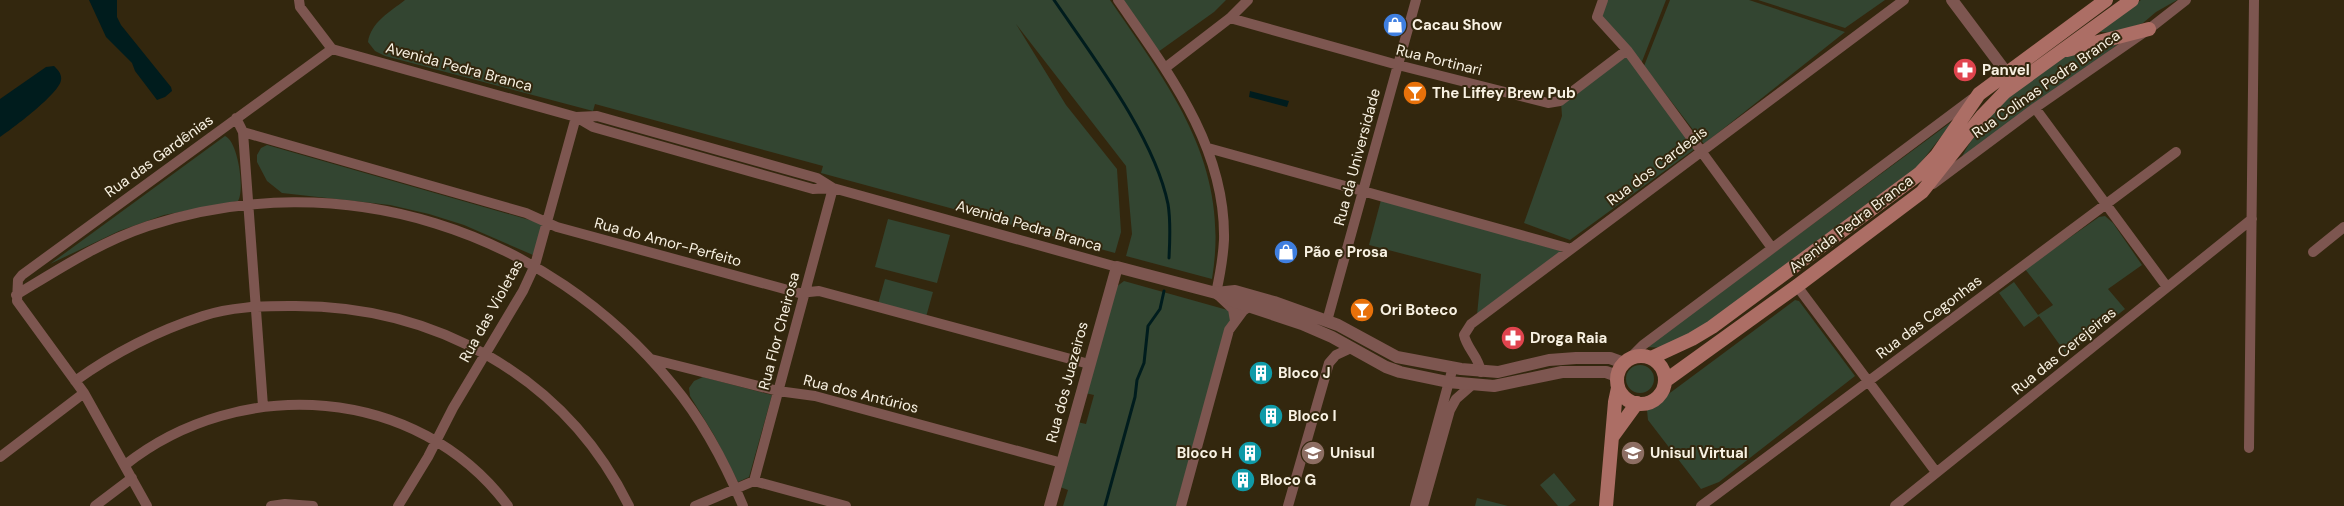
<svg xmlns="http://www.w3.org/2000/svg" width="2344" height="506" font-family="'DM Sans',sans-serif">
<rect width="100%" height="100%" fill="#33270e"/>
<path fill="#334531" d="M405 0H1110C1171 89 1231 164 1212 279L1126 256 1132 234 1126 166 1016 24 1066 105 1117 169 1121 232 1115 253 821 173 823 166 595 104 593 111 385 56 375 51 368 42C371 22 390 12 405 0Z
M1122 0H1226L1214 12 1158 52Z
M1606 0H1666L1641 64 1600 17Z
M1670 0H1749L1845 32 1704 144 1644 66Z
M1758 0H1885L1845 28Z
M2141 0H2177L2156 12 2143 23 2114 33 2100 32 2105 25Z
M2121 42 1960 160C1983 116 2021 79 2065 56 2080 47 2104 46 2121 42Z
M1627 52 1696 148 1570 240 1524 223 1562 116 1561 102Z
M1954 120 1915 170 1692 334 1666 348 1646 347Z
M225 136C238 141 245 190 238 201L164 215 119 231 50 264Z
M267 145 540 223 543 225 533 255 464 225 429 214 390 205 282 193 267 181 257 162V155L261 148Z
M1381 200 1562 251 1477 315 1481 274 1369 245Z
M2105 216 2113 223 2142 265 2108 289 2125 309 2067 355 2039 316 2024 327 1999 293 2014 282 2038 315 2053 305 2025 269 2099 217Z
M888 219 950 235 937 283 875 267Z
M885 279 933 292 926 317 878 304Z
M1124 281 1231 311 1234 317 1176 506H1063L1068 490 1060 487 1077 422 1086 424 1094 395 1085 393 1116 287Z
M1795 300 1799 301 1855 376 1719 482 1701 489 1648 420 1647 410Z
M1626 379a14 14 0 1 1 28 0a14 14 0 1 1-28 0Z
M703 377 772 395 749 477 738 482 714 435 690 396 689 388 694 381Z
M1554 473 1576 500 1568 506H1558L1540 485Z
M1477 498 1508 506H1475Z"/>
<path fill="#001c1d" d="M89 0H117V17L121 25 171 87 172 91 165 97 157 100 135 71 132 63 106 37Z
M54 66C58 70 62 74 61 80 60 93 12 129 0 137V99L46 67Z
M1250 91 1289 101 1287 107 1249 97Z"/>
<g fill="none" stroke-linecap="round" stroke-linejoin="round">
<path stroke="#001c1d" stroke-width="3" d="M1054 0C1093 57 1154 136 1168 204 1171 222 1170 240 1169 258
M1105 506 1135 397 1137 380 1144 363 1148 326 1160 309 1164 291"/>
<path stroke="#7d5650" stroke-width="10" d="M299 0 300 7 332 49
M1118 0C1168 72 1226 147 1224 240 1223 258 1220 275 1216 293L1233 309 1235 321
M1603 0 1597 17 1627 50 1772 248
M1230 18 1398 65 1548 103 1560 101 1627 50
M332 49 576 117 593 127 813 189 832 188
M1165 68 1230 18 1248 0
M2035 108 2167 287
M576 117 597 116 817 178 833 188 1117 267
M236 118 243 132 263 406
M243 132 526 213 557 227 799 293 819 291 1089 364
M1208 148 1571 249
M1933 184 2035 108 2149 29 2186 0
M2313 252 2344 227
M1797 286 1936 472
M16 295C59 269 100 242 148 226 341 163 546 229 673 385 703 421 725 463 743 506
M1327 321 1416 0
M1630 358 1643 345 1972 99
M651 359 778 391 815 396 1062 463
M1481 372C1479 357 1467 349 1464 335L1471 324 1904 0
M75 381C114 353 157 331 203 316 230 307 261 306 289 306 433 304 564 375 629 506
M2249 448 2254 0
M0 457 84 393
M125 465C240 374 418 385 508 506
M754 481 833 188
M95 506 132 478
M147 506 84 393 17 301 18 280 22 275 332 49
M271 506 285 504 313 506
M398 506 428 457 453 408 523 291 535 265 576 117
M695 506 754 481 846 506
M1181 506 1229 330 1243 311 1250 306
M1288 506 1329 363 1336 355 1351 348
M1415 506 1453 367
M1423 506 1450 410 1456 399 1472 385
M1701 506 2176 152
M1895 506 2252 219"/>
<path stroke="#7d5650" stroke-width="12" d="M1952 0 2006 72
M1216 293 1235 291 1274 302 1338 325 1397 357 1461 369 1498 372 1549 360 1576 358H1610L1624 363
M1050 506 1117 267 1216 293 1233 301 1302 324 1332 337 1386 367 1400 372 1448 382 1494 386 1562 372H1606L1617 376"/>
<path stroke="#ac6e65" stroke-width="14" d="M2067 50 2149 29
M1617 380a24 24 0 1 1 48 0a24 24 0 1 1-48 0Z
M1651 358 1692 339 1712 327 1919 174 1937 155 1979 94 2106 0
M1665 381 1797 286 1922 192 1982 116 2005 92 2132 0
M1613 436 1637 403
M1606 506 1615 402 1618 388"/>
</g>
<defs>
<g id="shop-disc" transform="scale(1.25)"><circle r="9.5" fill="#3f7fe0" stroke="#33270e"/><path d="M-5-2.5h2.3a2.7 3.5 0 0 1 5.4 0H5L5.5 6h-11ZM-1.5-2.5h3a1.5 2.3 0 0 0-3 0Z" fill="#fff"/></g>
<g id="pharmacy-disc" transform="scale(1.25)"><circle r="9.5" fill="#e0444e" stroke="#33270e"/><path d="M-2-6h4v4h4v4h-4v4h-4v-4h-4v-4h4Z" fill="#fff"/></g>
<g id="bar-disc" transform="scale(1.25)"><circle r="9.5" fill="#e8710a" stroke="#33270e"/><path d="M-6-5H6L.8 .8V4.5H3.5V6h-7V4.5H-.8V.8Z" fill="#fff"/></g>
<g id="building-disc" transform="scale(1.25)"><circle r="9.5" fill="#0f9aa8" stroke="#33270e"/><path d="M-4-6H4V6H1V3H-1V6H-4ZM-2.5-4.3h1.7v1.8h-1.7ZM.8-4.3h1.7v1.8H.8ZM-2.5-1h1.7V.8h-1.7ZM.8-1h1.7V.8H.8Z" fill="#fff"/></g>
<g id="university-disc" transform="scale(1.25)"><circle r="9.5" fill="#8d6e63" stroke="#33270e"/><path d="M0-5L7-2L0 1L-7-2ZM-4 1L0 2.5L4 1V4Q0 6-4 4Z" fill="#fff"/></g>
</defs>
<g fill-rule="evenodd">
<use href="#shop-disc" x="1395" y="25"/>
<use href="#pharmacy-disc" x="1965" y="70"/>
<use href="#bar-disc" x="1415" y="93"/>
<use href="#shop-disc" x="1286" y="252"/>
<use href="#bar-disc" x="1362" y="310"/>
<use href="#pharmacy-disc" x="1513" y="338"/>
<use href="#building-disc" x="1261" y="373"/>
<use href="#building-disc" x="1271" y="416"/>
<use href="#building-disc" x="1250" y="453"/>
<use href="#university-disc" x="1313" y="453"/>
<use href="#university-disc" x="1633" y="453"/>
<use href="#building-disc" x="1243" y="480"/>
</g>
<g text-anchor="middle" stroke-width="4" stroke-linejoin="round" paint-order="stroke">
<g font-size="15" font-weight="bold" fill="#f8f1e2" stroke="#33270e" text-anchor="start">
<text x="1412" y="30">Cacau Show</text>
<text x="1982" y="75">Panvel</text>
<text x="1432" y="98">The Liffey Brew Pub</text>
<text x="1304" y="257">Pão e Prosa</text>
<text x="1380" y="315">Ori Boteco</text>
<text x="1530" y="343">Droga Raia</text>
<text x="1278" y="378">Bloco J</text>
<text x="1288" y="421">Bloco I</text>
<text x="1232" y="458" text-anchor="end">Bloco H</text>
<text x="1330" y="458">Unisul</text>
<text x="1650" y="458">Unisul Virtual</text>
<text x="1260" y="485">Bloco G</text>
</g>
<g font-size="15" fill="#f8f1e2" stroke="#33270e">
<text transform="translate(1439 60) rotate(14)" y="5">Rua Portinari</text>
<text transform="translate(459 67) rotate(15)" y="5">Avenida Pedra Branca</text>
<text transform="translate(2046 84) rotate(-35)" y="5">Rua Colinas Pedra Branca</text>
<text transform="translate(159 156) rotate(-36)" y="5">Rua das Gardênias</text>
<text transform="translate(1357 157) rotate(-75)" y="5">Rua da Universidade</text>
<text transform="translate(1657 166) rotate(-37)" y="5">Rua dos Cardeais</text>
<text transform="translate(1851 224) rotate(-37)" y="5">Avenida Pedra Branca</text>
<text transform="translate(1029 226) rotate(16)" y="5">Avenida Pedra Branca</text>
<text transform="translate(668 242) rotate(15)" y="5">Rua do Amor-Perfeito</text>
<text transform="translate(491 311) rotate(-61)" y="5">Rua das Violetas</text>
<text transform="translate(1929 317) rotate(-37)" y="5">Rua das Cegonhas</text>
<text transform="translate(779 331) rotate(-75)" y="5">Rua Flor Cheirosa</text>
<text transform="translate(2064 351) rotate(-39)" y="5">Rua das Cerejeiras</text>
<text transform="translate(1067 382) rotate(-75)" y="5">Rua dos Juazeiros</text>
<text transform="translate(861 394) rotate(14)" y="5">Rua dos Antúrios</text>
</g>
</g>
</svg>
